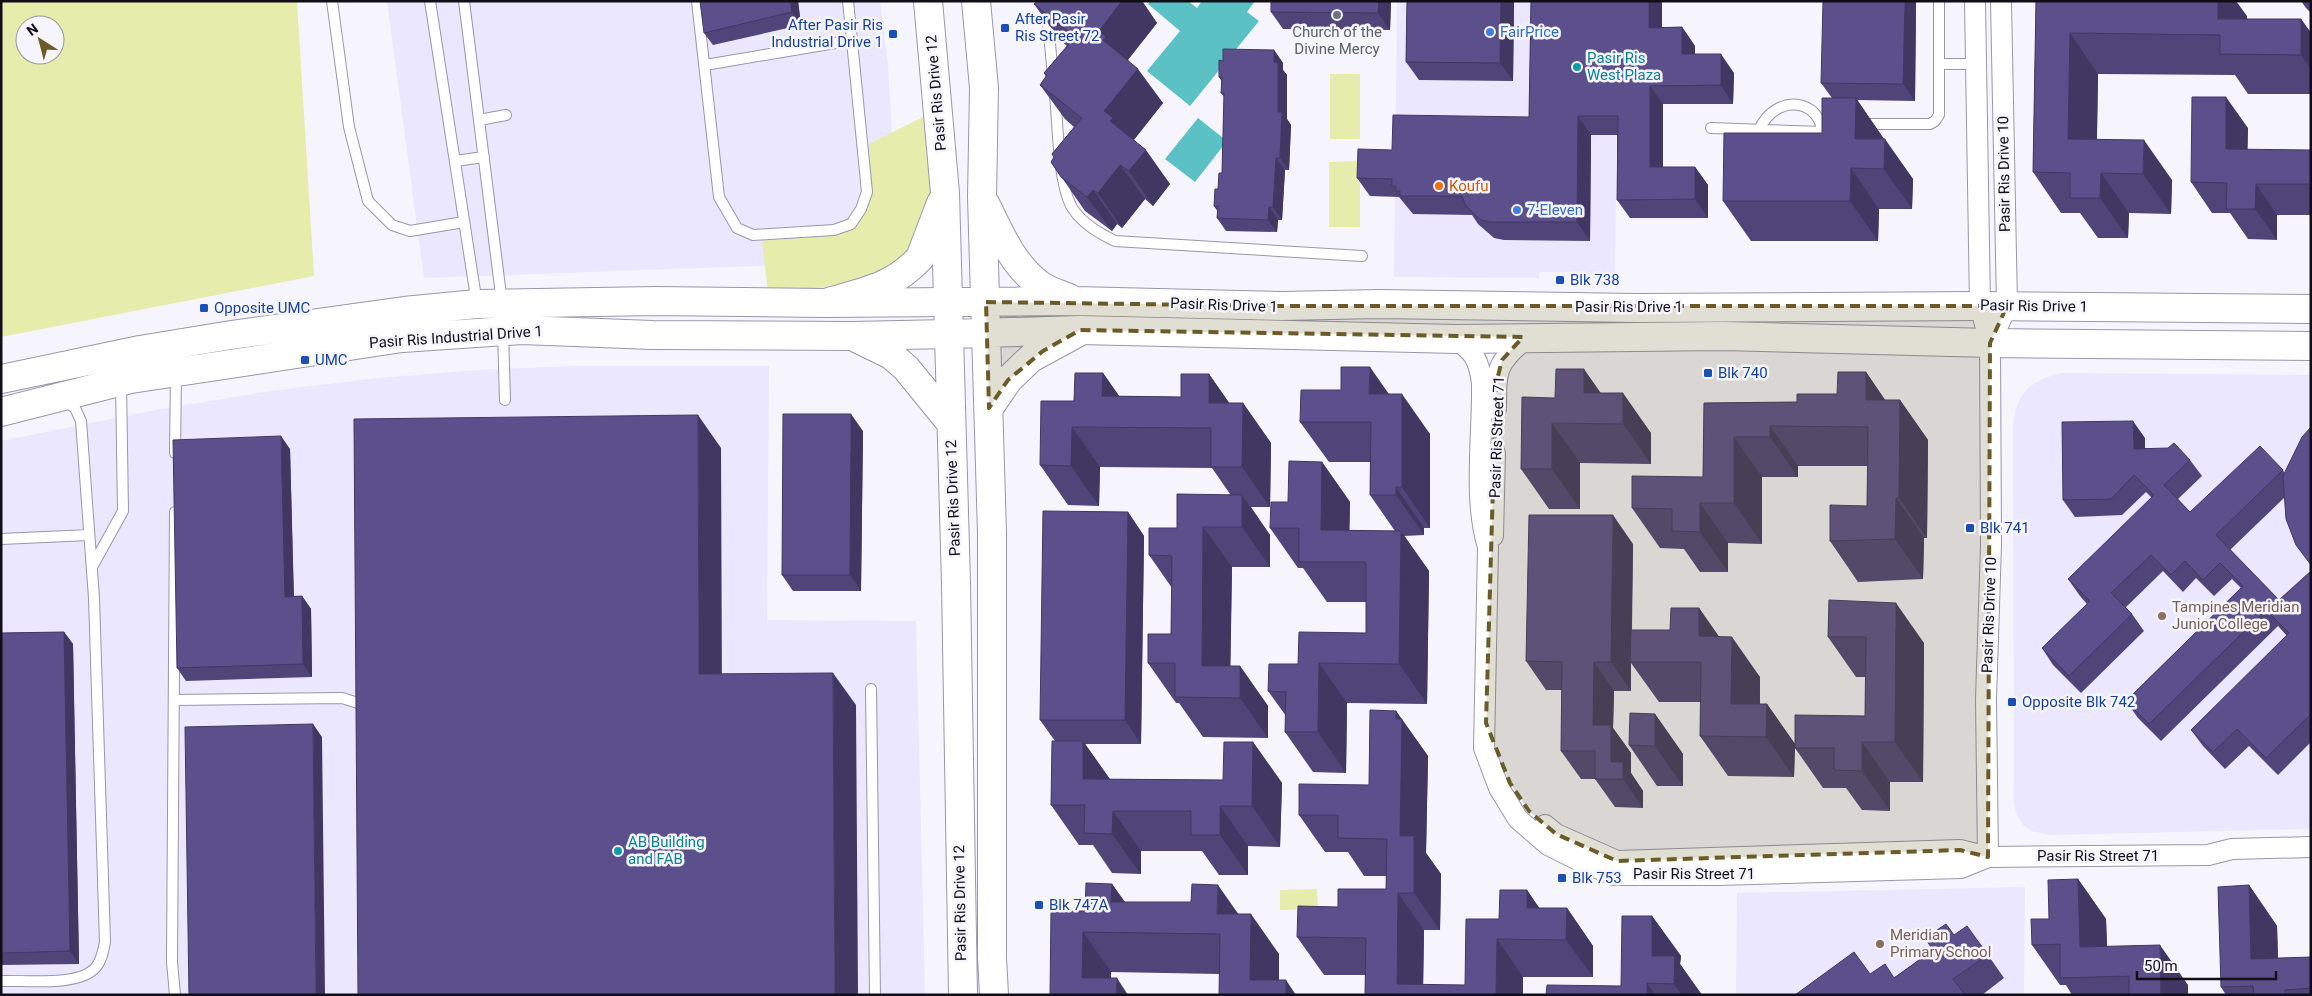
<svg xmlns="http://www.w3.org/2000/svg" width="2312" height="996" font-family="Roboto,sans-serif">
<rect width="100%" height="100%" fill="#f6f5fe"/>
<path fill="#eae7fe" d="M387 1H880L888 65 896 207 841 263 424 278Z
M1397 1H1618L1615 279 1577 278V272H1539V278L1394 277Z
M574 366H769L767 620 916 621 925 995H1V441L156 410 271 391 378 378 476 370Z
M2061 373 2311 375V829L2050 835 2032 831 2024 826 2017 816 2014 804 2013 428 2015 411 2021 397 2029 387 2044 378Z
M2025 887 2024 995H1736L1737 893Z"/>
<path fill="#e6ecac" fill-rule="evenodd" d="M1 1H297L314 276 1 337ZM25 25H55V55H25Z
M1330 74H1360V139H1330Z
M929 114 937 199 918 250 887 274 813 289 768 292 762 241C792 238 863 240 869 201 872 183 869 162 869 144Z
M1360 161V227H1329V162Z
M1317 889 1318 909 1280 910V890Z"/>
<path fill="#5bc1c4" d="M1150 1H1188L1197 8 1202 1H1255L1247 12 1259 21 1190 106 1147 71 1180 31 1148 4Z
M1198 118 1227 141 1195 182 1165 159Z"/>
<g fill="none" stroke-linecap="round" stroke-linejoin="round">
<g stroke="#9996ab" stroke-width="12">
<path id="lane" d="M332 1 349 127 368 201 392 225 410 231 464 222
M430 1 477 304
M464 1 502 303
M697 1 719 197 737 228 753 235 834 230 851 224 861 209 867 192 848 1
M1046 1 1053 76
M1939 64H1975
M705 65 853 40
M1055 96C1058 124 1058 186 1073 209 1083 224 1099 233 1115 241L1362 256
M479 120 506 115
M1860 124H1930L1935 121 1939 115V1
M1711 128 1823 132 1834 126
M1759 130C1775 93 1823 97 1823 138
M455 161 484 157
M503 332 505 400
M175 453 176 372
M175 512 172 962 175 995
M1 539 89 535
M92 567 123 511 121 382
M871 689 875 995
M174 700 342 698 358 703 366 711
M1 981C25 980 80 987 96 967 102 960 103 951 105 942L94 598 81 421 75 408 65 400"/>
</g>
<g stroke="#9996ab" stroke-width="22">
<path id="street" d="M1975 1 1980 306 1990 343 1991 545 1986 699 1988 857
M1456 339C1474 352 1479 360 1482 383 1483 433 1473 500 1488 547L1484 748 1499 788 1518 819 1548 845 1580 861 1614 875H1717L1961 868 1988 857
M1990 343 2007 306 2001 1
M1496 409C1496 370 1496 362 1528 337
M1493 536 1495 453
M1545 825 1556 834 1617 861 1960 850 1988 857 2208 855 2232 849 2311 847"/>
</g>
<g stroke="#9996ab" stroke-width="30">
<path id="secondary" d="M1 379 140 350 231 335 404 311 477 304 655 301 825 303 948 302
M1 412 131 379 402 338 522 330 652 335 852 336 948 334"/>
</g>
<g stroke="#9996ab" stroke-width="30">
<path id="primary" d="M928 1 945 193 956 583 963 995
M976 1 984 88 982 197 992 533V957L994 995
M986 205C1000 234 1013 265 1040 285 1048 291 1060 294 1069 298
M948 302 1075 301 1282 306 1379 304 1636 308 1980 306 2311 309
M825 303C863 292 892 288 920 258L941 203
M948 334 1080 330 1456 339 1724 336 1990 343 2311 346
M852 336 891 355 906 368 950 422
M989 408 1008 380 1031 358 1077 333"/>
</g>
<use href="#lane" stroke="#fff" stroke-width="10"/>
<use href="#street" stroke="#fff" stroke-width="20"/>
<use href="#secondary" stroke="#fff" stroke-width="28"/>
<use href="#primary" stroke="#fff" stroke-width="28"/>
</g>
<path fill="#4f4578" d="M798 1 801 25 713 45 704 33Z
M1037 1H1142L1157 23 1128 60 1163 103 1134 140 1170 184 1153 206 1145 199 1122 228 1117 224 1112 231 1085 211 1051 162 1054 158 1052 154 1074 127 1065 119 1040 85 1046 77 1044 73 1067 46 1059 39 1034 4Z
M1391 1 1390 30 1283 29 1271 12Z
M1407 1H1514L1513 81 1419 80 1406 62Z
M1531 1H1662V27H1682L1695 46V54L1734 73 1733 104H1663V167H1695L1708 185V218H1630L1617 200V135H1591L1590 241 1504 240 1494 238 1478 224 1472 215 1413 214 1399 197 1370 196 1357 178 1392 150 1529 117Z
M1916 1 1915 101 1857 100 1884 139 1913 179 1912 209H1879L1878 241H1751L1723 201 1822 133 1832 98 1821 83Z
M2036 1 2247 16V19H2301L2311 33V94H2248L2235 75 2098 74 2097 139 2172 180 2171 214 2129 213 2128 238H2098L2080 213H2061L2033 172Z
M2301 1H2311V13L2306 8Z
M1274 50 1283 63V70L1287 75V119L1291 125 1289 170H1285L1282 220H1278L1277 232 1226 231 1217 218 1218 212 1214 206 1222 173 1224 97 1221 93 1222 82 1219 77 1223 61Z
M2248 128 2247 150H2311V215H2277V240L2248 239 2230 213H2212L2191 182Z
M1866 372 1885 400H1900L1928 440 1927 538H1924L1923 579 1858 582 1830 541 1867 506 1868 466H1798V477H1762V544L1728 543V572H1700L1684 549 1660 548 1632 508 1703 477 1704 403 1797 402 1837 394Z
M1103 373 1119 396 1181 397 1209 374 1229 403H1243L1271 443 1270 507H1251L1270 535V567H1232L1230 666H1240L1268 706V738L1203 737 1179 703H1176L1148 663 1171 634 1172 588 1149 555 1177 528 1230 494 1212 468 1100 467 1099 506 1068 505 1040 465 1074 401Z
M1601 393 1651 433V464L1580 463V509H1549L1521 469 1555 398Z
M1389 394 1430 434V528H1424V535L1404 536 1429 571 1427 704 1347 703 1346 773 1313 772 1285 732 1286 716 1268 691 1298 664 1366 633V602H1327L1303 568H1298L1270 528 1288 502 1322 462 1350 502 1349 531H1395L1370 495V462H1329L1300 422Z
M863 431 861 591H793L782 575Z
M2145 438V448L2190 460 2202 476 2178 499 2190 512 2283 470 2284 472 2285 497 2230 550 2279 600 2311 571V742L2278 775 2249 746 2225 769 2203 746 2191 730 2287 636 2278 626 2161 741 2138 718 2126 701 2241 588 2232 579 2214 596 2196 578 2183 592 2163 571 2125 608 2132 614 2144 631 2081 693 2053 665 2042 648 2087 604 2080 596 2068 579 2152 498 2146 492 2122 515 2075 517 2063 500Z
M290 449 294 596H302L311 609 312 677 186 681 177 668Z
M1128 512 1144 536 1141 744H1085L1110 779 1223 780 1253 742 1282 783 1280 847 1248 846V875H1219L1202 851H1141V874L1112 873 1093 845H1079L1051 805 1055 741 1040 720Z
M1633 544 1632 630H1670L1699 608 1719 637 1760 677V704H1767L1795 744 1794 777 1728 776 1700 736 1701 702H1659L1631 663V691H1614L1613 728 1631 753V773L1643 791V808L1615 807 1595 779H1581L1561 751 1562 690H1546L1526 661Z
M1829 600 1924 643 1923 782H1890V811L1862 810 1846 788H1823L1795 748 1865 716 1866 677H1856L1828 637Z
M64 632 73 644 79 964 1 965V633Z
M1396 711 1428 756 1426 853 1441 874 1440 930H1424L1423 985H1465L1499 919 1527 890 1539 908H1567L1593 946V977H1523V995H1365V975H1324L1297 937 1338 907 1386 889V876H1364L1348 852H1325L1299 815 1369 785Z
M1655 714 1683 754V786H1657L1629 745Z
M2078 879 2106 919 2107 946 2188 985V995H2072L2066 985H2060L2032 945 2049 919Z
M1112 884 1125 902 1238 914 1279 954V980L1296 995 1219 974 1111 972V978L1050 995 1085 911Z
M2249 885 2277 926 2278 958 2311 957V995H2226L2221 987Z
M1652 916 1681 956 1680 964 1702 995H1546L1621 986Z
M1954 935 1988 955 2004 978 1982 995H1795L1870 974 1894 978Z"/>
<path fill="#403862" d="M790 1H798L801 25 792 12Z
M1122 1H1142L1157 23 1125 63 1103 40 1099 31Z
M1379 1H1391L1390 30 1378 13Z
M1501 1H1514L1513 81 1500 63Z
M1649 1H1662V46L1649 28Z
M1905 1H1916L1915 101 1903 84Z
M2218 1H2236L2247 16 2246 54 2218 19Z
M2301 19 2311 33V69L2301 55Z
M1682 27 1695 46V73L1682 54Z
M2070 33 2098 74 2096 179 2068 139Z
M1274 50 1283 63V70L1287 75V119L1291 125 1289 170 1280 158 1274 62Z
M1721 54 1734 73 1733 104 1721 85Z
M1138 69 1163 103 1131 143 1110 121 1104 111Z
M1650 86 1663 104V186L1650 167Z
M2226 97 2248 128 2247 180 2226 149Z
M1856 98 1884 139 1883 169 1855 139Z
M1578 116 1591 135 1590 241 1577 222Z
M1885 139 1913 179 1912 209 1884 169Z
M2144 140 2172 180 2171 214 2143 174Z
M1146 150 1170 184 1153 206 1129 171Z
M1276 158 1285 170 1282 220 1273 207Z
M1120 165 1145 199 1122 228 1098 193Z
M1695 167 1708 185V218L1695 199Z
M1851 168 1879 209 1878 241 1850 201Z
M2101 173 2129 213 2128 238 2100 198Z
M2256 184 2277 215V240L2255 209Z
M1093 190 1117 224 1112 231 1087 197Z
M1269 207 1278 220 1277 232 1268 220Z
M1370 367 1398 407 1369 394Z
M1584 369 1612 409 1584 393Z
M1866 372 1894 413 1866 400Z
M1103 373 1131 413 1102 396Z
M1209 374 1237 414 1209 403Z
M1623 393 1651 433V464L1623 424Z
M1402 394 1430 434V528L1402 487Z
M1900 400 1928 440 1927 538 1899 498Z
M1243 403 1271 443 1270 507 1242 467Z
M851 414 863 431 861 591 850 575Z
M698 415 721 448 722 707 699 674Z
M2133 421 2145 438V465L2134 449Z
M1552 423 1580 463V509L1552 469Z
M1770 426 1798 466V477L1770 437Z
M1072 427 1100 467 1099 506 1071 466Z
M281 436 290 449 294 609 285 597Z
M1734 437 1762 477V544L1734 503Z
M1322 462 1350 502 1349 562 1321 530Z
M1396 487 1424 528V535L1396 495Z
M1242 495 1270 535V567L1242 527Z
M1896 498 1924 538 1923 579 1895 539Z
M1700 503 1728 543V572L1700 532Z
M1128 512 1144 536 1141 744 1125 720Z
M1613 515 1633 544 1631 662H1630L1631 663V691L1611 662Z
M1203 527 1232 567 1230 698 1202 666Z
M1401 531 1429 571 1427 704 1399 664Z
M302 596 311 609 312 677 303 664Z
M1896 603 1924 643 1923 782 1895 742Z
M1699 608 1727 648 1699 636Z
M64 632 73 644 79 964 70 951Z
M1732 637 1760 677 1759 737 1731 704Z
M1594 662 1614 691 1613 728 1631 753V773L1643 791V808L1611 762 1593 725Z
M1319 663 1347 703 1346 773 1318 732Z
M1240 666 1268 706V738L1240 698Z
M833 673 856 705 858 995H835Z
M1767 704 1795 744 1794 777 1766 737Z
M1396 711 1428 756 1426 853 1441 874 1440 930 1414 893 1400 836Z
M1655 714 1683 754V786L1655 746Z
M313 724 322 737 325 995H316Z
M1083 741 1111 781 1083 779Z
M1253 742 1282 783 1280 847 1252 806Z
M1862 742 1890 782V811L1862 771Z
M1220 806 1248 846V875L1220 835Z
M1113 811 1141 851V874L1112 834Z
M2078 879 2106 919 2108 976 2080 947Z
M1112 884 1140 924 1111 902Z
M1218 885 1246 925 1217 914Z
M2249 885 2277 926 2279 995 2251 959Z
M1527 890 1553 928 1527 908Z
M1398 893 1424 930 1423 995 1397 984Z
M1567 908 1593 946V977L1566 940Z
M1251 914 1279 954V995L1250 980Z
M1652 916 1681 956 1680 964 1702 995H1682L1674 984 1652 956Z
M1083 932 1111 972V995L1082 978Z
M1497 939 1523 977V995H1496Z
M2160 945 2188 985V995H2161Z
M1117 978 1128 995H1116Z
M1286 980 1296 995H1286Z
M1647 983 1655 995H1647Z"/>
<path fill="#5c508c" stroke="#403862" d="M700 1H790L792 12 704 33Z
M1037 1H1122L1099 31 1106 37 1103 40 1138 69 1104 111 1113 118 1110 121 1146 150 1129 171 1120 165 1098 193 1093 190 1087 197 1061 177 1051 162 1054 157 1052 154 1082 118 1040 85 1047 75 1044 73 1075 37 1034 4Z
M1271 1H1379L1378 13 1271 12Z
M1407 1H1501L1500 63 1406 62Z
M1531 1H1649V28L1682 27V54H1721V85L1650 86V167H1695V199L1617 200 1618 116H1578L1577 222H1491L1481 220 1466 206 1462 196H1400V191H1396V186H1392V179L1357 178 1358 149 1392 150 1393 115 1529 117Z
M1823 1H1905L1903 84 1821 83Z
M2036 1H2218V19H2301V55L2220 54V35L2070 33 2068 139 2144 140 2143 174 2101 173 2100 198H2070V173L2033 172Z
M1223 49 1274 50V62L1278 63V112H1282L1280 158H1276L1273 207H1269L1268 220 1217 218 1218 206H1214L1215 189H1218L1219 173H1222L1224 93H1221L1222 77H1219V60L1223 61Z
M2192 97H2226V149L2311 150V184H2256L2255 209H2226L2227 183 2191 182Z
M1822 98H1856L1855 139H1885L1884 169 1851 168 1850 201H1723L1724 133H1822Z
M1341 367H1370L1369 394H1402V487H1396V495H1370L1371 422H1300L1301 390H1341Z
M1556 369H1584V393H1623V424L1552 423V469H1521L1522 397 1555 398Z
M1838 372H1866V400H1900L1899 498H1896L1895 539 1830 541V505L1867 506 1868 427 1770 426V437H1734V503H1700V532L1672 531V509L1632 508V476L1703 477 1704 403 1797 402V394H1837Z
M1075 373H1103L1102 396 1181 397V374H1209V403H1243L1242 467H1211V428L1072 427 1071 466 1040 465 1041 401H1074Z
M783 414H851L850 575H782Z
M698 415 699 674 833 673 835 995H358L354 419Z
M2133 421 2134 449 2168 448 2174 443 2190 460 2164 485 2190 512 2260 446 2283 470 2216 535 2279 600 2311 571V714L2266 758 2237 729 2213 752 2191 730 2289 633 2266 610 2149 724 2126 701 2243 586 2220 563 2203 580 2185 561 2171 575 2151 555 2111 593 2132 614 2069 676 2042 648 2090 601 2068 579 2154 495 2134 475 2111 499 2063 500 2062 422Z
M2311 427V565L2296 545 2286 519 2283 476 2302 437Z
M281 436 285 597 302 596 303 664 177 668 173 440Z
M1289 461 1322 462 1321 530 1401 531 1399 664 1319 663 1318 732H1285L1286 692 1268 691 1269 664H1298L1299 632 1366 633V562H1299V528H1270L1271 502H1288Z
M1177 494 1242 495V527H1203L1202 666H1240V698L1175 697V663H1148V634H1171L1172 556 1149 555V528H1177Z
M1043 511 1128 512 1125 720H1040Z
M1529 515H1613L1611 662H1594L1593 725H1611V762H1623V779H1595V751H1561L1562 662 1526 661Z
M1829 600 1896 603 1895 742H1862V771L1834 770V748H1795V715L1865 716 1866 637H1828Z
M1671 608H1699V636L1732 637 1731 704H1767L1766 737 1700 736 1701 662H1630L1631 630H1670Z
M64 632 70 951 1 953V633Z
M1370 710 1396 711V719H1402L1400 836H1414V893H1398L1397 984 1465 985 1466 919H1499L1500 890H1527V908H1567L1566 940 1497 939 1496 995H1365L1366 938 1297 937 1298 906 1338 907V889H1386L1387 839 1338 838V815H1299V784L1369 785Z
M1630 713 1655 714V746L1629 745Z
M313 724 316 995H189L185 727Z
M1052 741H1083V779L1223 780 1224 742H1253L1252 806H1220V835H1191V811H1113L1112 834 1084 833 1085 805H1051Z
M2078 879 2080 947 2160 945 2161 995H2129V976L2060 978V944L2032 945 2031 919H2049L2048 880Z
M1086 883 1112 884 1111 902H1191L1192 884 1218 885 1217 914H1251L1250 980H1286V995H1219L1220 934 1083 932 1082 978H1117L1116 995H1050L1051 911H1085Z
M2249 885 2251 959 2311 957V988L2285 990V995H2254L2253 986 2221 987 2218 887Z
M1622 916H1652V956H1675L1674 984 1647 983V995H1546L1547 985 1621 986Z
M1946 924 1954 935 1967 926 1988 955 1953 979 1965 995H1934L1933 994 1932 995H1795L1854 952 1870 974 1885 964 1894 978 1933 950 1925 938Z"/>
<path fill="#6a5b28" fill-opacity="0.2" stroke="#6a5b28" stroke-width="4" stroke-dasharray="10 6" stroke-linejoin="round" d="M986 302 1282 306H2007L1990 343 1988 857 1960 850 1617 861 1556 834 1529 811 1510 783 1486 723 1496 384 1502 360 1523 337 1080 330 1043 351 1008 380 989 408Z"/>
<circle fill="#6b7280" stroke="#f6f5fe" stroke-width="2" cx="1337" cy="15" r="5"/>
<g fill="#1a4fb4" stroke="#f6f5fe" stroke-width="2">
<rect x="1000" y="23" width="10" height="10" rx="2.5"/>
<rect x="888" y="29" width="10" height="10" rx="2.5"/>
<rect x="1555" y="275" width="10" height="10" rx="2.5"/>
<rect x="199" y="303" width="10" height="10" rx="2.5"/>
<rect x="300" y="355" width="10" height="10" rx="2.5"/>
<rect x="1703" y="368" width="10" height="10" rx="2.5"/>
<rect x="1965" y="523" width="10" height="10" rx="2.5"/>
<rect x="2007" y="697" width="10" height="10" rx="2.5"/>
<rect x="1557" y="873" width="10" height="10" rx="2.5"/>
<rect x="1034" y="900" width="10" height="10" rx="2.5"/>
</g>
<g fill="#3f7fe0" stroke="#f6f5fe" stroke-width="2">
<circle cx="1490" cy="32" r="5"/>
<circle cx="1517" cy="210" r="5"/>
</g>
<g fill="#0f9aa8" stroke="#f6f5fe" stroke-width="2">
<circle cx="1577" cy="67" r="5"/>
<circle cx="618" cy="851" r="5"/>
</g>
<circle fill="#e8710a" stroke="#f6f5fe" stroke-width="2" cx="1439" cy="186" r="5"/>
<g fill="#8d6e63" stroke="#f6f5fe" stroke-width="2">
<circle cx="2162" cy="616" r="5"/>
<circle cx="1880" cy="944" r="5"/>
</g>
<g text-anchor="middle" stroke-width="5" stroke-linejoin="round" paint-order="stroke">
<g font-size="15" fill="#164399" stroke="#f6f5fe" text-anchor="start">
<text x="1015" y="24">After Pasir<tspan x="1015" dy="17">Ris Street 72</tspan></text>
<text x="883" y="30" text-anchor="end">After Pasir Ris<tspan x="883" dy="17">Industrial Drive 1</tspan></text>
<text x="1570" y="285">Blk 738</text>
<text x="214" y="313">Opposite UMC</text>
<text x="315" y="365">UMC</text>
<text x="1718" y="378">Blk 740</text>
<text x="1980" y="533">Blk 741</text>
<text x="2022" y="707">Opposite Blk 742</text>
<text x="1572" y="883">Blk 753</text>
<text x="1049" y="910">Blk 747A</text>
</g>
<g font-size="15" fill="#5b616d" stroke="#f6f5fe">
<text x="1337" y="37">Church of the<tspan x="1337" dy="17">Divine Mercy</tspan></text>
</g>
<g font-size="15" fill="#366cbe" stroke="#f6f5fe" text-anchor="start">
<text x="1500" y="37">FairPrice</text>
<text x="1527" y="215">7-Eleven</text>
</g>
<g font-size="15" fill="#0d838f" stroke="#f6f5fe" text-anchor="start">
<text x="1587" y="63">Pasir Ris<tspan x="1587" dy="17">West Plaza</tspan></text>
<text x="628" y="847">AB Building<tspan x="628" dy="17">and FAB</tspan></text>
</g>
<g font-size="15" fill="#100e16" stroke="#f6f5fe">
<text transform="translate(936 93) rotate(-95)" y="5">Pasir Ris Drive 12</text>
<text transform="translate(2004 174) rotate(-91)" y="5">Pasir Ris Drive 10</text>
<text transform="translate(1224 305) rotate(2)" y="5">Pasir Ris Drive 1</text>
<text transform="translate(2034 306) rotate(1)" y="5">Pasir Ris Drive 1</text>
<text x="1629" y="312">Pasir Ris Drive 1</text>
<text transform="translate(456 337) rotate(-4)" y="5">Pasir Ris Industrial Drive 1</text>
<text transform="translate(1497 437) rotate(-88)" y="5">Pasir Ris Street 71</text>
<text transform="translate(953 498) rotate(-92)" y="5">Pasir Ris Drive 12</text>
<text transform="translate(1989 615) rotate(-88)" y="5">Pasir Ris Drive 10</text>
<text x="2098" y="861">Pasir Ris Street 71</text>
<text x="1694" y="879">Pasir Ris Street 71</text>
<text transform="translate(960 903) rotate(-91)" y="5">Pasir Ris Drive 12</text>
</g>
<g font-size="15" fill="#c56008" stroke="#f6f5fe" text-anchor="start">
<text x="1449" y="191">Koufu</text>
</g>
<g font-size="15" fill="#785e54" stroke="#f6f5fe" text-anchor="start">
<text x="2172" y="612">Tampines Meridian<tspan x="2172" dy="17">Junior College</tspan></text>
<text x="1890" y="940">Meridian<tspan x="1890" dy="17">Primary School</tspan></text>
</g>
</g>
<rect width="2312" height="996" fill="none" stroke="#100e16" stroke-width="5"/>
<g transform="translate(40 40) rotate(324)"><circle r="24" fill="#f6f5fe" stroke="#9a99a1"/>
<path d="M0-4L9 19L0 12L-9 19Z" fill="#6a5b28"/>
<text y="-8" font-size="14" font-weight="bold" text-anchor="middle" fill="#100e16">N</text>
</g>
<path d="M2137 971v8h139v-8" fill="none" stroke="#100e16" stroke-width="2.5"/>
<text x="2144" y="971" font-size="15" fill="#100e16" stroke="#f6f5fe" stroke-width="4" paint-order="stroke">50 m</text>
</svg>
